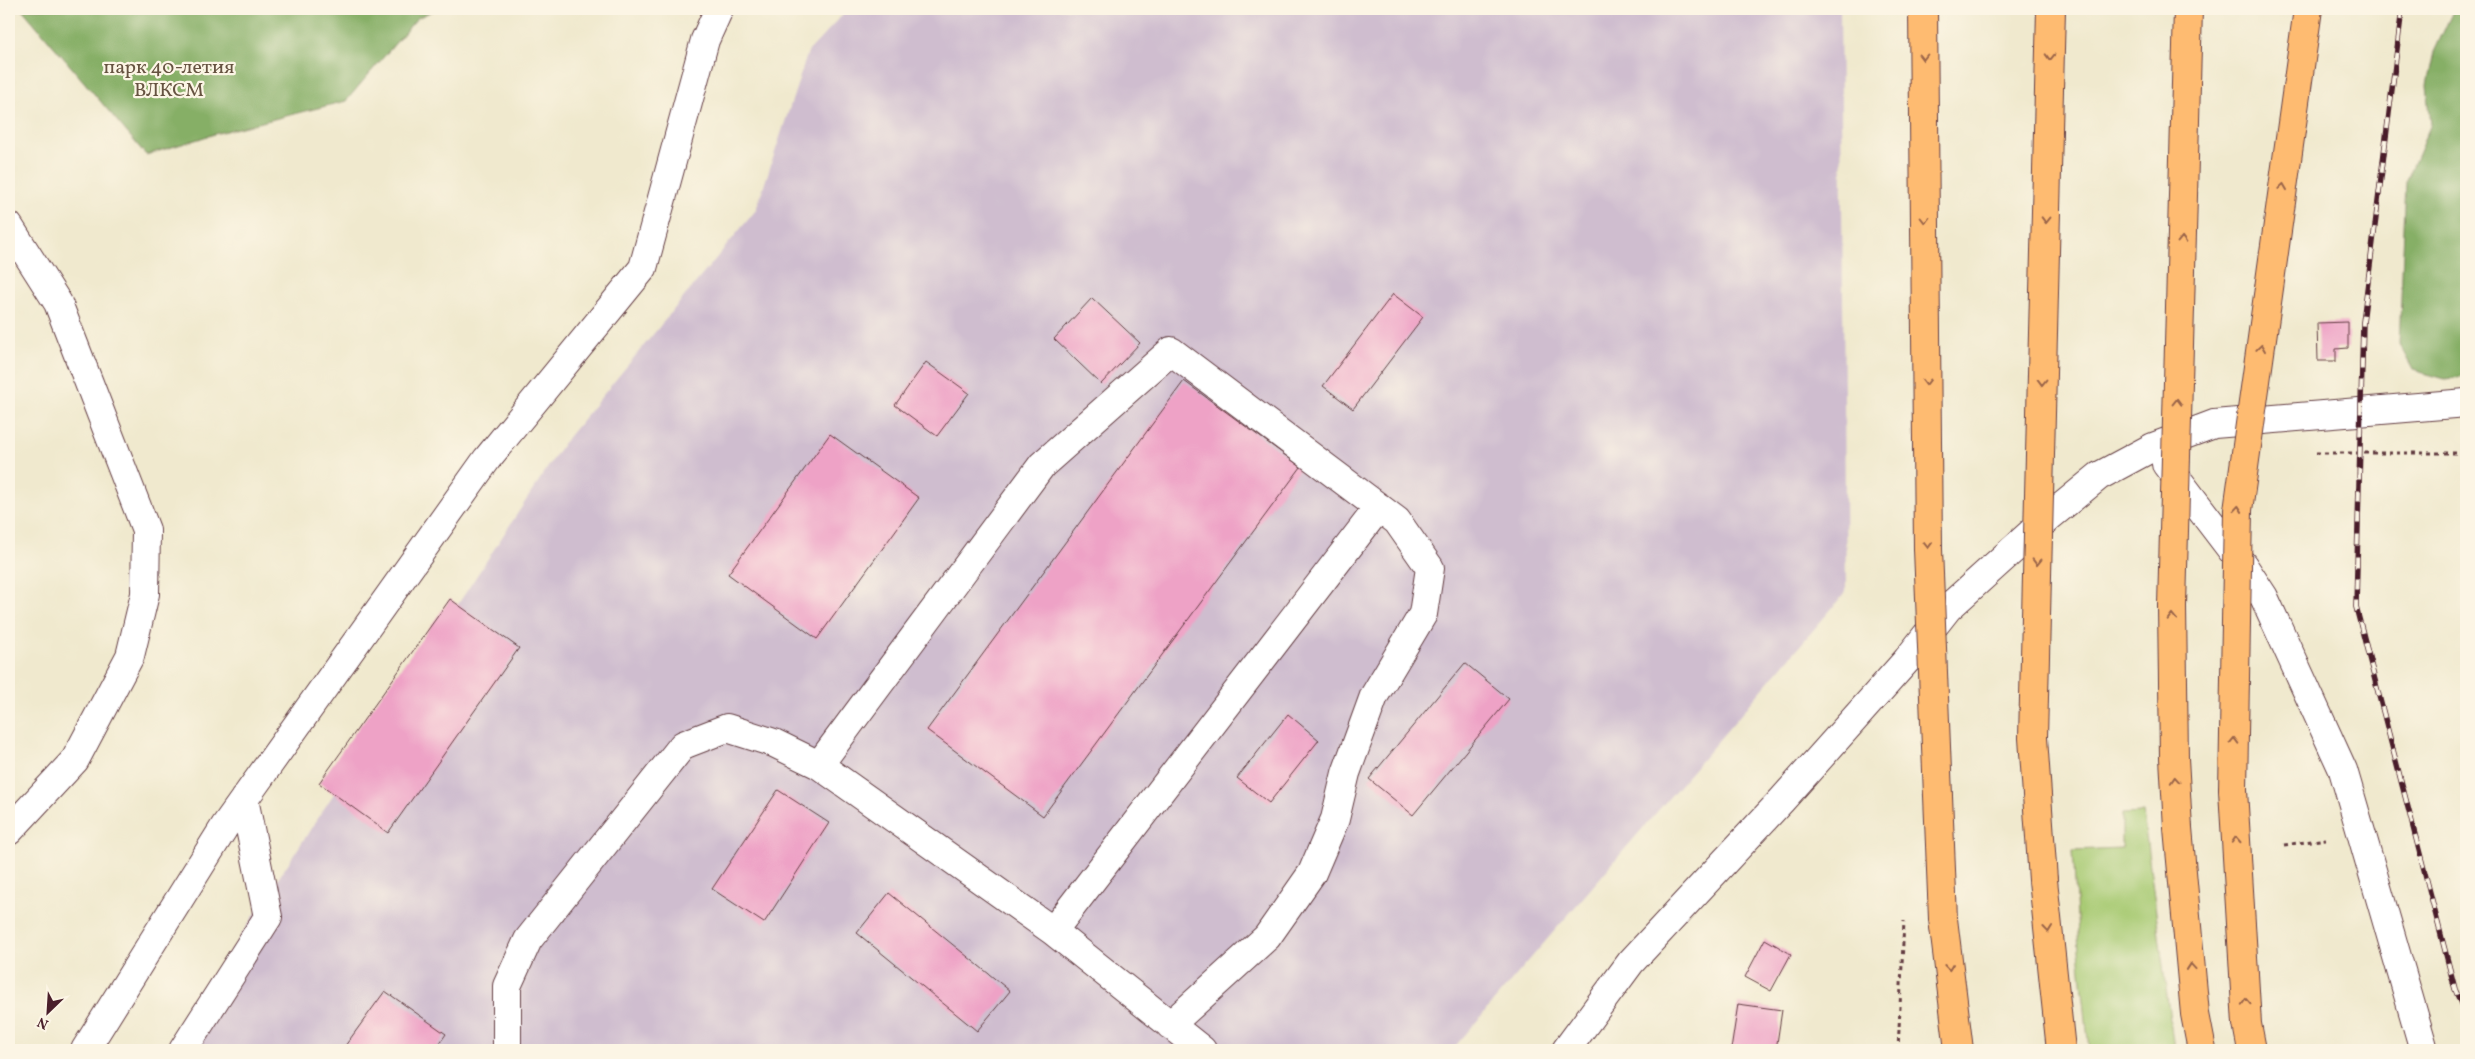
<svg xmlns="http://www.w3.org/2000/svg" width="2475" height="1059" font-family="Vollkorn,serif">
<rect width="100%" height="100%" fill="#fcf5e5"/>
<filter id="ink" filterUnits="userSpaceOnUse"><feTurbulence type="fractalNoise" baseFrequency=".02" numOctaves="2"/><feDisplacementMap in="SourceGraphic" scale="10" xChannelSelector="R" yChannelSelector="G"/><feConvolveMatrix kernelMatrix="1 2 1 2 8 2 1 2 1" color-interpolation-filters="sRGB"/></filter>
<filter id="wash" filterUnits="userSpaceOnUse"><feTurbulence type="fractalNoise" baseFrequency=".0096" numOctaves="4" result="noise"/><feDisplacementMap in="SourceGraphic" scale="20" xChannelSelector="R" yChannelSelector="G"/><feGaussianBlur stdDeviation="1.12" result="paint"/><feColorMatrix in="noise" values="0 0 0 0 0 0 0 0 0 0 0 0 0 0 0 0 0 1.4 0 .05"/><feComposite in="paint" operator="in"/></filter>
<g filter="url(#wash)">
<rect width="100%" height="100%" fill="#f0e9ce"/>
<path fill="#cfbdcf" d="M848 9H1840L1846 592 1452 1050H166L565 441 756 210 808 52Z"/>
<path fill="#a9cb74" stroke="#7a7550" d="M2143 813 2174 1050H2089L2079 951 2073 850 2122 848V814Z"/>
<path fill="#86af66" stroke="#686748" d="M22 9H437L417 18 346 101 218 133 146 155Z
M2454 9H2466V376L2445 379 2413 370 2399 344 2406 182 2431 124 2427 85 2434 52Z"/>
<g id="blocks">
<path fill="#eea2c6" d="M1393 294 1423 317 1353 409 1323 386Z
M1092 298 1140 343 1101 384 1054 339Z
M2348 322V348L2336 349V361H2318L2317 323Z
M926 362 969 393 937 436 895 405Z
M1184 381 1301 467 1043 816 927 730Z
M830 434 919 498 817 639 728 574Z
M450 599 519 648 388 833 319 783Z
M1465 663 1509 699 1413 815 1369 779Z
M1288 714 1319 740 1269 803 1237 778Z
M778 790 829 823 764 923 712 889Z
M889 893 1010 991 977 1031 857 933Z
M1765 939 1791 954 1771 991 1745 977Z
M385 991 446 1034 435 1050H342Z
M1738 1004 1782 1010 1776 1050H1731Z"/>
</g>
</g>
<g filter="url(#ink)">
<use href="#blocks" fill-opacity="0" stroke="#633d43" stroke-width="1"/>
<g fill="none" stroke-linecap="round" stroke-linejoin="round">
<g stroke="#633d43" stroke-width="30">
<path id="minor" d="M9 226 58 303 146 530 145 594 130 656 75 760 9 831
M2166 464 2243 565 2264 597 2343 770 2424 1050
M1053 931 1379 507
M1170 1025 1267 937 1312 873 1335 819 1346 773 1374 696 1423 614 1430 568 1397 521 1171 351 1042 465 819 765 1053 931 1202 1050
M85 1050 225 826 487 459 643 268 705 40 719 9
M183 1050 268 917 244 799
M507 1050V986L528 940 683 745 727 728 774 743 819 765
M1566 1050 1631 962 1782 800 1907 660 1948 608 2049 517 2099 476 2153 447 2214 424 2466 403"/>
</g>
<g stroke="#633d43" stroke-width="30">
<path id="major" d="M2178 828 2195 1014 2202 1050
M2043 880 2061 1050"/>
</g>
<g stroke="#633d43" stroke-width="30">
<path id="highway" d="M2233 790 2247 1024 2252 1050
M1943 919 1959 1050"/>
</g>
<path stroke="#633d43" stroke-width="3" stroke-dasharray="4 4" stroke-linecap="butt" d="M2316 453H2466
M2284 845 2326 839
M1898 1050 1904 921"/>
<use href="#minor" stroke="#fff" stroke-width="28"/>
<use href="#major" stroke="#febb71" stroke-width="28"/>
<use href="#highway" stroke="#febb71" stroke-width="28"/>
<g stroke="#4a1f2b" stroke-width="5.5">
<path id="rail" d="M2402 9 2363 322 2356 607 2455 989 2466 1016"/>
</g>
<use href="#rail" stroke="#fcf5e5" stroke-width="4" stroke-dasharray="11" stroke-linecap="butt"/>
<g stroke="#633d43" stroke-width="30" stroke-linecap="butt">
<path id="major-bridge" d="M2178 828 2174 758 2172 606 2188 9
M2043 880 2033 738 2051 9"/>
</g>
<g stroke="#633d43" stroke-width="30" stroke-linecap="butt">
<path id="highway-bridge" d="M1923 9 1928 549 1943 919
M2233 790 2238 510 2308 9"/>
</g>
<use href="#major-bridge" stroke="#febb71" stroke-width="28"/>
<use href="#highway-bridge" stroke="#febb71" stroke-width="28"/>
</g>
<defs><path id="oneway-chevron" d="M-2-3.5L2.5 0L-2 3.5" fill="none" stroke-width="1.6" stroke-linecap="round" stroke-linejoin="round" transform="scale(1.25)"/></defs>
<g stroke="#9b654a">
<use href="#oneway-chevron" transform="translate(1923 57) rotate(90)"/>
<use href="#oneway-chevron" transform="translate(2050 57) rotate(91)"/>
<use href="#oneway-chevron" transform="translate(2283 187) rotate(-82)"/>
<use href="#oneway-chevron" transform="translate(1925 220) rotate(90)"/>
<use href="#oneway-chevron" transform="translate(2046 220) rotate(91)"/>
<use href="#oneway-chevron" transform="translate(2182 240) rotate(-89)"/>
<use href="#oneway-chevron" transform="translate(2261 348) rotate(-82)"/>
<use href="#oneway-chevron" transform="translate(1926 382) rotate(90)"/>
<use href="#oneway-chevron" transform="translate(2042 382) rotate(91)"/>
<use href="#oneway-chevron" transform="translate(2177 402) rotate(-89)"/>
<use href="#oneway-chevron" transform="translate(2238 509) rotate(-85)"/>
<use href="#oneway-chevron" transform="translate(1928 545) rotate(89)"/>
<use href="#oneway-chevron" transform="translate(2037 562) rotate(91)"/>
<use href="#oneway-chevron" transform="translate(2172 617) rotate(-91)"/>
<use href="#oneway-chevron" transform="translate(2234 741) rotate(-89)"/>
<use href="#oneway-chevron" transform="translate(2175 780) rotate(-94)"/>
<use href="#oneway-chevron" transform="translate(2236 840) rotate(-93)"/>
<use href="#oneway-chevron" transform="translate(2048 929) rotate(84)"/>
<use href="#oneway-chevron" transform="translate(1949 967) rotate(83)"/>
<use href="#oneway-chevron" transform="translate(2191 967) rotate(-95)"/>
<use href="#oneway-chevron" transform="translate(2246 1002) rotate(-93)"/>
</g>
</g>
<g text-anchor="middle" stroke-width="4.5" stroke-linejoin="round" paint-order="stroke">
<g font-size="20" fill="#665341" stroke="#fcf5e5">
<text x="169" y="73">парк 40-летия<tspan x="169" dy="23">ВЛКСМ</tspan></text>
</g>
</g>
<rect width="2475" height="1059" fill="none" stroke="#fcf5e5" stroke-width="30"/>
<g transform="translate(48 1012) rotate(205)" stroke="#fcf5e5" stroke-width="4" paint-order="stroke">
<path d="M0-4L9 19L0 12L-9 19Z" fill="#4a1f2b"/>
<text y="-8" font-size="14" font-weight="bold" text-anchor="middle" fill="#4a1f2b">N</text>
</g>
</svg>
